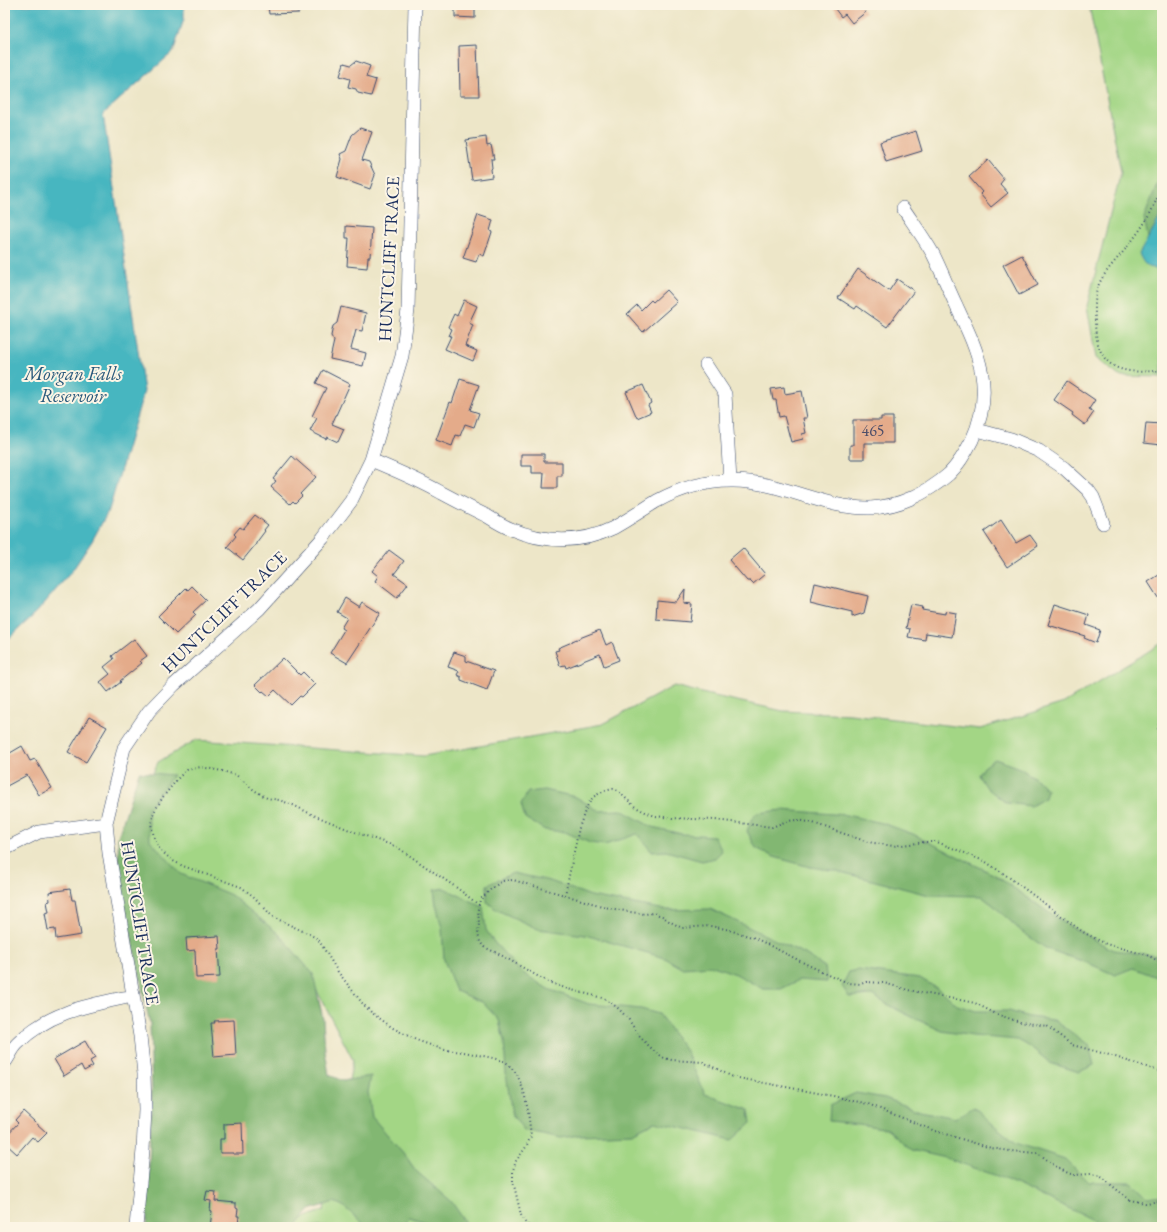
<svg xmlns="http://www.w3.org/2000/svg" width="1167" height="1232" font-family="'EB Garamond',serif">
<rect width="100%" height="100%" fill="#fcf5e5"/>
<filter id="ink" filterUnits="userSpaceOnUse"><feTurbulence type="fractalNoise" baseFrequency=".025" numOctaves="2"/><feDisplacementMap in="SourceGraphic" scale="8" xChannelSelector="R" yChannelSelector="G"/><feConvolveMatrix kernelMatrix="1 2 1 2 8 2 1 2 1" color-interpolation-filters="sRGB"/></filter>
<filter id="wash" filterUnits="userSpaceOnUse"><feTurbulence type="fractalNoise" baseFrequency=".012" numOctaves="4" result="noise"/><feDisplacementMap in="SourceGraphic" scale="16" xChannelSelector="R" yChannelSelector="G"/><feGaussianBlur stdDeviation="0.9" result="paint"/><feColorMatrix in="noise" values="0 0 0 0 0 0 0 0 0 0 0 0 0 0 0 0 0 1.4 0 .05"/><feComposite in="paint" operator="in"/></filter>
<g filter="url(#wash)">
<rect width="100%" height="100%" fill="#ede6c8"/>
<path fill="#a3d685" stroke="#5f8272" d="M1089 5H1162V377L1119 376 1096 358 1087 306 1121 172Z
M1162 643V1227H287V1225L324 1210 353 1060 303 964 154 865 134 817 158 762 196 740 424 756 603 724 674 686 714 696 783 711 850 714 980 729 1064 703Z"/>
<path fill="#82b772" stroke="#4e7368" d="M1162 176V211L1159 219 1148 238 1144 218 1159 179Z
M995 759 1018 767 1038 780 1047 790 1045 798 1031 806 1006 803 987 788 979 775 984 767Z
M139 772 173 775 148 809 150 840 181 874 231 895 280 935 313 974 323 1019 325 1051 329 1075 343 1081 371 1076 368 1092 372 1117 405 1155 416 1171 451 1201 469 1227H430L425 1222 409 1217 403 1227H367L343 1206 334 1202 310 1210 296 1227H146L147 1215 152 1091 150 1024 130 931 119 883 118 837Z
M545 790 576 797 599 811 621 810 652 827 682 834 714 836 722 851 715 858 702 861 666 851 652 852 637 834 605 845 590 843 565 832 545 830 525 818 521 804 528 792Z
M782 810 846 815 882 823 913 834 995 875 1064 923 1113 950 1158 956 1162 957V979L1133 968 1115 975 1090 964 1047 949 1021 931 993 905 981 896 929 895 837 871 810 867 774 857 756 848 747 831 752 818 757 813Z
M513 873 550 881 591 896 666 910 710 909 805 954 825 967 827 982 799 980 781 989H763L736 974 713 966 682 968 665 958 585 935 538 929 497 910 487 902V885Z
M444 888 483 907 486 930 494 942 520 971 548 989 589 1004 641 1009 659 1014 686 1051 705 1094 749 1110 751 1123 732 1140 678 1127 654 1122 632 1133 579 1135 561 1138 524 1130 512 1115 506 1073 504 1041 499 1020 482 1002 456 991 444 960 442 928 436 905 434 890Z
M858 970 920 978 943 992 957 1005 976 1011H1009L1029 1017 1054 1020 1089 1045 1094 1065 1079 1072 1050 1063 1032 1048 1018 1040 973 1036 942 1031 916 1019 888 1005 872 995 849 997 842 986 849 972Z
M856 1093 885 1098 920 1111 956 1118 974 1107 995 1126 1016 1143 1065 1159 1088 1182H1131L1148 1198 1162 1196V1227H1107L1079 1213 1000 1177 946 1158 911 1150 888 1129 859 1124 829 1121 830 1105Z"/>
<path fill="#47b6c0" stroke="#31728f" d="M5 5H184V19L173 52 103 114 144 391 109 510 92 541 72 571 37 612 5 642Z
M1162 211V268C1147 269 1145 266 1139 254L1159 219Z"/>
<g id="blocks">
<path fill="#e4ab8a" d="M268 5H299V13L269 14Z
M455 5H475V18L455 17Z
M832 5H860L866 12 852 23 845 14 841 17Z
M477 45 479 96H460L459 46Z
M356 61 370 66 366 77 376 80 371 96 358 93 356 89 348 87 350 79 340 76 344 63 351 65Z
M360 128 372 132 362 160 369 162 375 175 370 189 337 177 342 159 340 154 346 151 352 135Z
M916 131 922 151 886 162 880 142Z
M486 137 487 146 491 145 494 159H491L492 168 491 169 492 177 472 180 466 140Z
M988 160 1004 179 1000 184 1008 193 991 207 980 194 982 192 969 177Z
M478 215 493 220 490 231 492 232 484 256 479 254 476 262 463 258Z
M346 226 372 228 370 257H368L367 268 347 266 349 238H346Z
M1022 255 1038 285 1019 295 1003 265Z
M858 269 889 291 897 279 914 291 887 327 857 306 855 309 838 298Z
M666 290 677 302 643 332 627 314 637 305 641 310 651 300 653 302Z
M464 300 477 306 469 323 473 325 465 346 477 351 473 361 445 349 451 336H449L452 329 448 327 454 314 457 316Z
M341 307 366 313 362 331 356 330 351 349 366 353 363 366 330 359 334 341 331 336 333 326 337 323Z
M323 370 350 384 332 424 344 429 338 442 327 437 326 439 310 431 317 418 312 416 326 388 316 383Z
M460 379 479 385 470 410 479 413 474 427 465 424 460 436 456 435 452 446 436 440 450 402 452 403Z
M1067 381 1095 400 1089 409 1094 412 1085 425 1072 415 1073 413 1054 400Z
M643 385 651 403 648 405 651 412 637 418 626 392Z
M784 387 785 394 802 391 807 418H803L806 433 802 434 803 439 791 442 784 416 779 417 776 400H773L771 389Z
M881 417H893V443H864V459H850V445H853V420H881Z
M1146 423 1162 424V445L1144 443Z
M521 454H544V462H562V476H557V488H543L544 473H532V466H521Z
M292 456 316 477 300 494 302 496 295 503 293 501 290 504 271 487 276 481 273 479Z
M255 515 268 525 264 530 265 531 256 543V544L243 560 227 547 236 536 234 534 240 527 243 529Z
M1001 520 1016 543 1030 535 1038 546 1007 567 984 532Z
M743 548 765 574 753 584 750 581H747L729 560Z
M389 550 404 561 394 574 408 584 397 598 375 581 378 576 372 571Z
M1162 573V604L1148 582Z
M815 583 868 596 864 613 852 617V612L811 602Z
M192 586 206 600 193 612 196 615 176 634 158 616 186 588 188 590Z
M685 589 684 603 692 604 690 622 656 619 657 600 676 602Z
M345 598 359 607 362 602 380 613 347 663 330 653 344 630 341 628 347 618 337 612Z
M1055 604 1089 615 1086 625 1100 630 1096 643 1084 638 1085 636 1048 625Z
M911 605 923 607 922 610 945 614V611L956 613 952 637 926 633 925 640 908 637 910 629 906 628Z
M600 630 606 645 612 642 619 660 604 666 600 654 566 668 565 665 560 666 555 651 559 650 558 648 572 642V641Z
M134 639 147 656 140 661 142 663 120 681 121 682 108 692 100 682 110 674 104 667 114 659 112 656Z
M454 652 466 656V661L494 671 487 690 461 680V677L457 675 459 671 448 667Z
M283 658 300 675 303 672 315 684 302 697 300 696 291 705 275 690 269 696 263 691 262 692 255 685Z
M89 717 107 727 86 762 68 752Z
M22 746 30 761 35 759 52 788 39 795 27 775 5 787V756Z
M70 889 72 900H75L81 935 56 939 55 929 48 930 45 913 49 912 47 902 50 901 49 892Z
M219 936 220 949H218L220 977 196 978 195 950 187 951 186 938Z
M234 1020 236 1055 214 1057 211 1023H215L214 1021Z
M85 1041 95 1058 90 1061 93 1066 84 1071 81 1065 64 1076 54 1059Z
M23 1111 47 1133 38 1142 32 1137 17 1154 5 1143V1137L18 1123 15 1120Z
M242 1123 243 1154H233V1153H220V1139H224V1124Z
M207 1191 216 1192 215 1201 236 1203V1208L238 1209 237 1216H239L238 1226 210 1227 212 1211 210 1210 211 1201 205 1200Z"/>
</g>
</g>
<g filter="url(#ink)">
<use href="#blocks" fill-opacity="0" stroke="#3a4a6e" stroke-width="1"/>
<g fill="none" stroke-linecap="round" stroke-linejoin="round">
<g stroke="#3a4a6e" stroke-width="14">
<path id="street" d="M706 365 725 394 730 481
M977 430 1011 439 1039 451 1064 468 1088 490 1093 497 1103 523
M371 460C395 470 419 480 442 493 457 501 472 509 487 516 495 521 503 526 511 529 544 543 581 544 613 528 628 520 642 510 657 501 679 489 706 481 731 481 779 480 822 509 870 508 899 507 927 493 949 474 959 464 966 452 972 440 996 388 978 352 956 305 948 288 941 270 933 254 924 238 913 223 903 208
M5 849 39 832 106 823
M5 1062C9 1057 12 1049 17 1044 49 1011 90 1005 133 996
M136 1227 143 1150 145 1110 144 1074 140 1036 109 853 106 823 124 748 149 711 174 685 259 609 323 538 351 501 371 460 402 356 408 310 415 5"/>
</g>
<path stroke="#3a4a6e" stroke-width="2" stroke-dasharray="1 3" stroke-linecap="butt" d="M1162 179C1160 187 1159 195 1155 203 1149 218 1138 233 1128 246 1119 257 1106 270 1100 282 1094 293 1095 306 1095 318 1095 367 1117 376 1162 370
M1162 717C1157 725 1156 735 1162 743
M565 895 579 828 586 808 593 797 604 791 613 789 618 791 634 806 643 811 655 816 672 818 715 820 772 827 787 821 798 820 813 823 868 842 893 846 926 842H937L965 853 986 862 1010 878 1083 932 1106 944 1147 955 1162 963
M479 905 457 888 397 847 352 831 311 814 293 805 279 800 267 798 254 790 236 775 222 771 201 767 187 770 179 777 163 797 154 812 151 824 154 837 160 850 173 861 183 866 241 887 253 896 273 917 309 934 318 939 338 972 363 1004 372 1013 393 1028 416 1040 445 1050 464 1052 493 1058 506 1062 517 1074 524 1092 528 1111 531 1136 526 1147 516 1161 513 1170V1181L521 1215 526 1224 530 1227
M1162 1072 1106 1054 1072 1045 1047 1026 1020 1022 996 1014 975 1003 908 990 884 983 866 982 861 984 848 983 810 966 755 938 726 929 710 926 682 928 669 921 662 916 653 913 645 914 630 912 609 908 513 880 502 881 490 890 480 900 478 909 479 924 478 934 480 942 484 947 501 955 548 982 568 989 606 999 619 1009 629 1020 639 1036 655 1052 664 1058 672 1060 703 1062 733 1077 833 1096 868 1104 935 1131 991 1148 1010 1151 1038 1153 1058 1168 1068 1173 1074 1175 1091 1174 1100 1176 1130 1200 1145 1203 1162 1201"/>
<use href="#street" stroke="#fff" stroke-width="13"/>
</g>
</g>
<g text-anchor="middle" stroke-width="4" stroke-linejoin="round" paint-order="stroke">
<g font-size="16" fill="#4d4e69">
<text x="873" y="436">465</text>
</g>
<g font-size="18" fill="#1b2f5e" stroke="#fcf5e5">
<text transform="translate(389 259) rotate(-87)" y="6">HUNTCLIFF TRACE</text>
<text transform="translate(224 612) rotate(-44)" y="6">HUNTCLIFF TRACE</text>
<text transform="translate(140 923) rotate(81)" y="6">HUNTCLIFF TRACE</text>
</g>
<g font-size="19" font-style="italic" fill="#28587b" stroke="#fcf5e5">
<text x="73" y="380">Morgan Falls<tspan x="73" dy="22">Reservoir</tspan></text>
</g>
</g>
<rect width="1167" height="1232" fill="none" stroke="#fcf5e5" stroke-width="20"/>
</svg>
